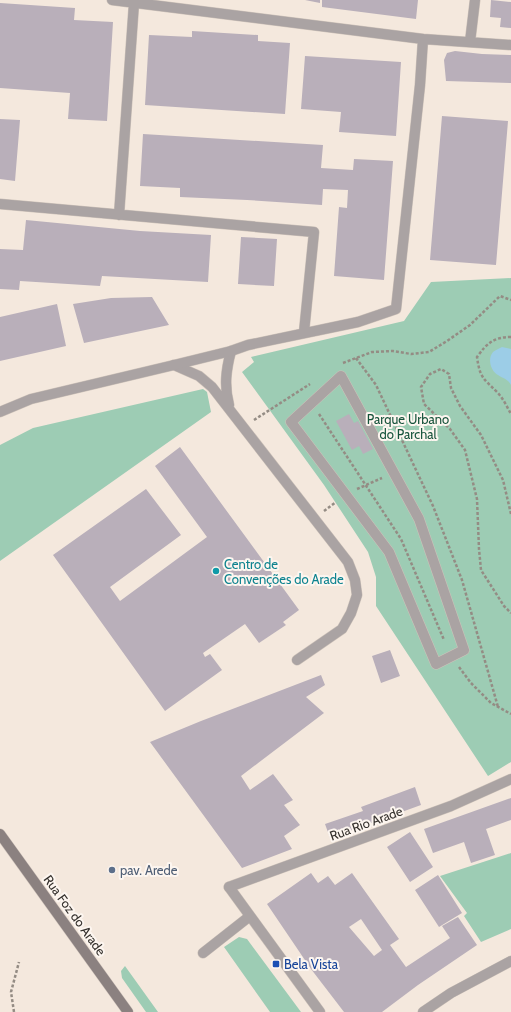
<svg xmlns="http://www.w3.org/2000/svg" width="511" height="1012" font-family="Cabin,sans-serif">
<rect width="100%" height="100%" fill="#f4e8dd"/>
<path fill="#9dccb4" d="M511 278V762L488 776 376 606V577L368 552 324 485 242 372 254 362 251 357 404 321 431 282Z
M203 389 207 392 211 412 0 561V445L33 428Z
M511 853V929L481 942 464 916 467 913 440 876Z
M239 937 247 939 301 1012H270L224 947Z
M125 966 158 1012H146L122 978 121 971Z"/>
<path fill="#9ccde7" d="M502 347 511 349V385C508 379 504 379 498 375 491 371 487 359 493 352 495 350 499 349 502 347Z"/>
<path fill="#b9afba" fill-rule="evenodd" d="M305 0H320V3Z
M322 0H418L416 19 322 7Z
M491 0 511 2V28L500 27 501 18 490 17Z
M0 3 75 8 74 20 113 22 107 121 68 119 70 93 0 88Z
M192 31 258 35V41L290 43 285 114 145 105 149 35 192 37Z
M455 51 482 54 511 55V83L446 81 444 60 447 53Z
M305 56 401 62 396 136 339 132 341 112 301 109Z
M442 116 508 121 496 265 430 260Z
M0 119 20 120 15 181 0 179Z
M143 134 323 145 321 168 353 170 354 159 393 161 384 280 334 276 339 207 347 208 348 190 323 189 322 205 247 200 180 197V188L140 186Z
M26 220 140 231 211 235 208 282 102 276 100 286 20 281 19 290 0 289V249L23 250Z
M241 237 277 239 274 286 238 284Z
M152 297 169 325 84 343 73 304 111 298Z
M57 304 66 346 0 361V317Z
M349 414 354 423 358 421 373 449 363 454 359 446 352 450 336 421Z
M180 447 299 610 283 622 286 625 259 643 245 624 203 653 205 657 210 654 222 670 165 711 53 555 146 489 181 535 110 587 120 601 207 537 155 466Z
M390 650 400 676 381 683 372 656Z
M321 675 325 685 306 697 324 713 241 776 250 790 273 774 293 800 284 805 300 825 284 836 292 849 242 868 150 742 201 721Z
M415 787 421 805 330 838 325 824 363 811 361 807Z
M511 798V820L486 829 495 855 471 863 464 842 433 853 424 829Z
M410 832 433 867 410 882 387 847Z
M311 873 318 883 328 876 335 885 352 873 399 939 390 945 406 967 450 938 442 926 458 917 477 945 418 985 382 1012H344L311 969 267 904ZM361 919 382 950 374 956 349 927Z
M438 875 462 913 439 927 415 890Z"/>
<g fill="none" stroke-linecap="round" stroke-linejoin="round">
<g stroke="#cec3ba" stroke-width="11">
<path id="lane" d="M174 365 199 376 212 387 348 562 355 580 357 595 351 613 342 629 297 660
M229 405C224 386 226 370 231 351
M229 887 320 1012
M203 953 250 916"/>
</g>
<g stroke="#cec3ba" stroke-width="11">
<path id="street" d="M423 39 511 45
M470 42 475 0
M0 204 314 232 304 332
M119 215 134 3
M341 376 419 519 464 650 436 664 389 552 291 422Z
M0 412 31 399 174 365 231 351 248 345 358 322 396 309 420 85 423 39 112 0
M229 887 451 806 511 779
M423 1012 451 993 511 961"/>
</g>
<g stroke="#cec3ba" stroke-width="11">
<path id="secondary" d="M0 834 128 1012"/>
</g>
<path stroke="#948c84" stroke-width="2.5" stroke-dasharray="3 2" stroke-linecap="butt" d="M511 337C494 337 487 343 477 357 480 378 483 378 497 392 503 398 507 407 511 414
M356 358 376 385 433 506 462 580 498 707
M343 363 372 352 393 351 411 354 429 352 447 341 470 325 500 296 511 300
M319 414 401 539 444 640
M254 420 310 384
M357 489 382 478
M324 511 336 502
M511 514 503 480 481 435 460 406 451 388 449 374 441 369 430 374 421 387 424 404 450 429 465 450 477 499 479 549 481 570 504 606 511 613
M459 667 471 683 491 703 511 714
M14 1012 11 992 19 962"/>
<use href="#lane" stroke="#aaa3a3" stroke-width="10"/>
<use href="#street" stroke="#aaa3a3" stroke-width="10"/>
<use href="#secondary" stroke="#8b8180" stroke-width="10"/>
</g>
<circle fill="#0f9aa8" stroke="#fdf6f0" stroke-width="1.5" cx="216" cy="571" r="4"/>
<circle fill="#5c6f8a" stroke="#fdf6f0" stroke-width="1.5" cx="112" cy="870" r="4"/>
<rect fill="#1a4fb4" stroke="#fdf6f0" stroke-width="1.5" x="272" y="960" width="8" height="8" rx="2"/>
<g text-anchor="middle" stroke-width="4" stroke-linejoin="round" paint-order="stroke">
<g font-size="13" fill="#16533b" stroke="#fdf6f0">
<text x="408" y="424">Parque Urbano<tspan x="408" dy="15">do Parchal</tspan></text>
</g>
<g font-size="13" fill="#0d838f" stroke="#fdf6f0" text-anchor="start">
<text x="224" y="569">Centro de<tspan x="224" dy="15">Convenções do Arade</tspan></text>
</g>
<g font-size="13" fill="#35312d" stroke="#fdf6f0">
<text transform="translate(366 823) rotate(-20)" y="5">Rua Rio Arade</text>
<text transform="translate(75 915) rotate(54)" y="5">Rua Foz do Arade</text>
</g>
<g font-size="13" fill="#4e5e75" stroke="#fdf6f0" text-anchor="start">
<text x="120" y="875">pav. Arede</text>
</g>
<g font-size="13" fill="#164399" stroke="#fdf6f0" text-anchor="start">
<text x="284" y="969">Bela Vista</text>
</g>
</g>
</svg>
